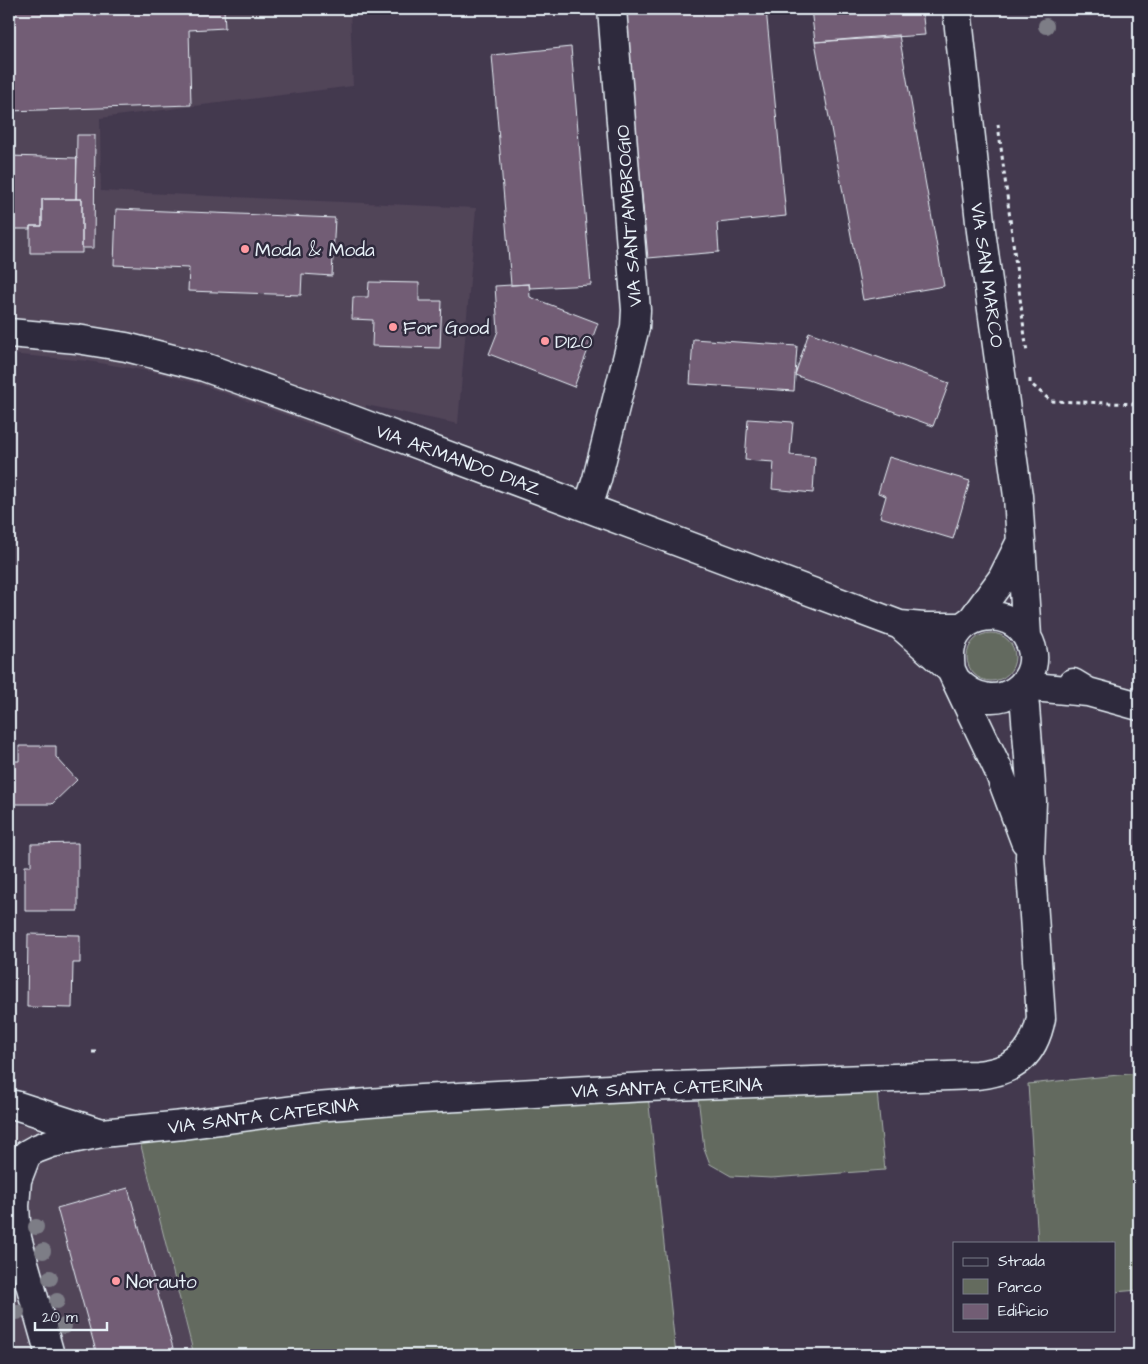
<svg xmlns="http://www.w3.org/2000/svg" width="1148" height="1364" font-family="'Architects Daughter',sans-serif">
<rect width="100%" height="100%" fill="#43394e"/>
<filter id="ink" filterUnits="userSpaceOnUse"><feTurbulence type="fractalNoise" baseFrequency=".02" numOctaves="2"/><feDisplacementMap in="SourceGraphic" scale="10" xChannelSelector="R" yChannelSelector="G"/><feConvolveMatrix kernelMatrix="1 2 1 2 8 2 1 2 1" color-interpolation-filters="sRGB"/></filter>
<g filter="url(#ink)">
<path fill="#514459" d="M9 9H350L353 86 100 118 101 191 476 208 458 424 366 405 363 443 205 386 159 373 88 361 9 354Z
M9 1124 138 1134 194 1355H9Z"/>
<path fill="#646b5e" stroke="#a6aeab" d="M967 657a24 24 0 1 1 48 0a24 24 0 1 1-48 0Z
M1139 1073V1290L1114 1292V1243H1038L1028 1084Z
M877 1092 885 1170 771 1178 731 1176 710 1164 704 1148 698 1097Z
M648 1096 676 1355H194L138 1134Z"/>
<path fill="#725d74" stroke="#e8f1f8" d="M9 9H224L225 28 189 30 191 105 9 111Z
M624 9H766L786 216 717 223 719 252 648 258Z
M811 9H922L925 35 815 42Z
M899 35 944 286 863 300 815 42Z
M571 47 591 285 530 288 529 284 511 285 492 55Z
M77 135H95L94 248H82V199H76Z
M9 156 77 158 76 199H42V226H30V229H9Z
M42 199H82V253H30V226H42Z
M116 209 335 218 332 276 302 274 301 295 188 291 189 268 114 265Z
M369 282 419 283V301H442L440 348 372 346 373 320 352 319 353 297H368Z
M529 284 530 297 598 323 574 387 489 354 498 331 495 286Z
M809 332 949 383 933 426 795 375Z
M693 339 797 346 794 391 690 384Z
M748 419 793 422 790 455 815 457 813 493 772 489 774 462 745 460Z
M889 457 970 481 953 539 880 517 886 496 878 493Z
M19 746H56V757L77 780 52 804H10V761H19Z
M78 843V911H25V866H31V844Z
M28 934 80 935V963H73L72 1008 27 1007Z
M128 1188 175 1355H97L57 1208Z"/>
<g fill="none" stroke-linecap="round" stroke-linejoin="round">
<g stroke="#e8f1f8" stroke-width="31">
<path id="minor" d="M957 9 981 231 1018 496 1027 636
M9 333 77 339 126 347 204 367 353 420 900 625 924 627H962
M588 507 597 479 635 327 636 310 612 9
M972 620 1002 579 1020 543
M900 625 951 670
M957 681C995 723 1052 679 1027 637 1009 605 959 611 951 647 949 655 950 663 951 670L998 769 1025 841
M1073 683 1088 692 1139 706
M15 1105 101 1133
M10 1221 17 1238 50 1355
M17 1238 15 1206 17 1180 27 1154 36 1149 52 1143 102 1133 183 1125 316 1107 421 1099 646 1087 976 1075C1014 1072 1034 1055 1041 1018L1030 857 1032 801 1030 770 1025 707 1022 686 1088 692"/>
</g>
<path stroke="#e8f1f8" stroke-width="3" stroke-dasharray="4 4" stroke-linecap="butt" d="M998 124 1027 353
M1030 379V383L1051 401 1139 404
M92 1052H98"/>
<use href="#minor" stroke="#2f2a3d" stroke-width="28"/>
</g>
<g fill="#7d7d86">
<circle cx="1046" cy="26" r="8"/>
<circle cx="36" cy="1227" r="8"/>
<circle cx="43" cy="1251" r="8"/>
<circle cx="50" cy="1278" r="8"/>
<circle cx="57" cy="1301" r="8"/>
<circle cx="17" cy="1312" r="8"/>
<circle cx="64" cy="1326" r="8"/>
</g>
</g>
<g fill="#ff9aa2" stroke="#2f2a3d" stroke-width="2">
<circle cx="245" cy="249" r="5"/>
<circle cx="393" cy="327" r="5"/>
<circle cx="545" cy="341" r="5"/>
<circle cx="116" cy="1281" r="5"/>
</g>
<g text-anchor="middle" stroke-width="5" stroke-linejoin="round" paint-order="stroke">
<g font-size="19" fill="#e8f1f8" stroke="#2f2a3d">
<text transform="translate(628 216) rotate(-94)" y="7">VIA SANT'AMBROGIO</text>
<text transform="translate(988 275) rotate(82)" y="7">VIA SAN MARCO</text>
<text transform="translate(459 459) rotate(20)" y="7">VIA ARMANDO DIAZ</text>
<text transform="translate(667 1087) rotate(-2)" y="7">VIA SANTA CATERINA</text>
<text transform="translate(263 1115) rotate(-7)" y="7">VIA SANTA CATERINA</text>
</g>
<g font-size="19" fill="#e8f1f8" stroke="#2f2a3d" text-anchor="start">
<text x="255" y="256">Moda &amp; Moda</text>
<text x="403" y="334">For Good</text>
<text x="555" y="348">D120</text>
<text x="126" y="1288">Norauto</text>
</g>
</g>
<rect width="1148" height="1364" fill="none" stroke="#2f2a3d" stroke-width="30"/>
<rect x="15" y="15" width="1118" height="1334" fill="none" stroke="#e8f1f8" stroke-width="2" filter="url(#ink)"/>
<rect x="953" y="1242" width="162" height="90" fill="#2f2a3d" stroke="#797a88"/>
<rect x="963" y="1258" width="25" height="8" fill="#2f2a3d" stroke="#797a88"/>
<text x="998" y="1266" font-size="15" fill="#e8f1f8">Strada</text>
<rect x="963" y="1279" width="25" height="15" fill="#646b5e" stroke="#797a88"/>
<text x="998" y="1292" font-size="15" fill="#e8f1f8">Parco</text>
<rect x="963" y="1304" width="25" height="15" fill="#725d74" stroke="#797a88"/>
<text x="998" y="1316" font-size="15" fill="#e8f1f8">Edificio</text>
<path d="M35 1322v8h72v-8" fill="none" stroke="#e8f1f8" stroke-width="2.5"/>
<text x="42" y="1322" font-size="15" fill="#e8f1f8" stroke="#2f2a3d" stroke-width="4" paint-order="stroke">20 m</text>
</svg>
